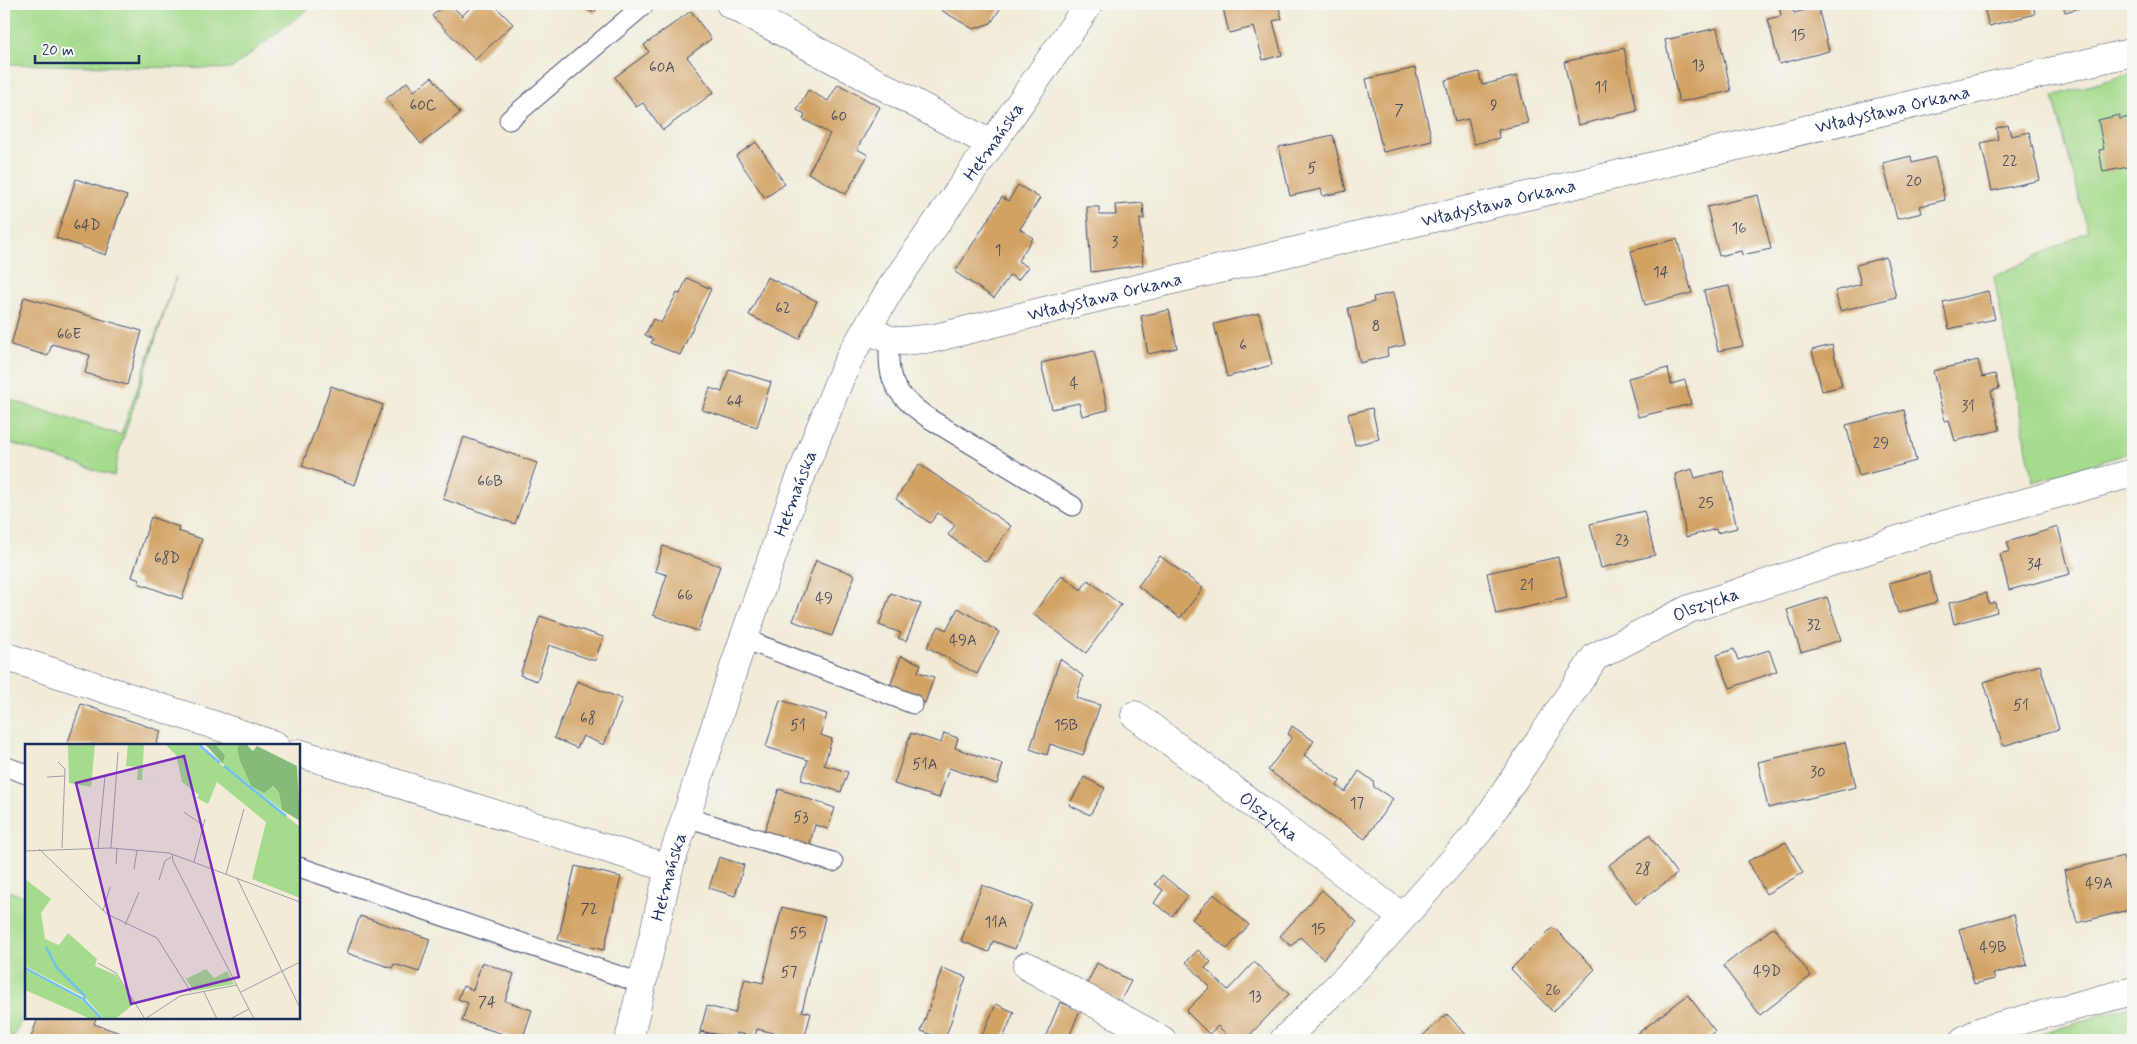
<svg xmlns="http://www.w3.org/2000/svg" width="2137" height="1044" font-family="Mynerve,sans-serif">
<rect width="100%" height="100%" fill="#f6f6f2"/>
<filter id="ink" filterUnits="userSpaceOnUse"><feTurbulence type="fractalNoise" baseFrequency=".02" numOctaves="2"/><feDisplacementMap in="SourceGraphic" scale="10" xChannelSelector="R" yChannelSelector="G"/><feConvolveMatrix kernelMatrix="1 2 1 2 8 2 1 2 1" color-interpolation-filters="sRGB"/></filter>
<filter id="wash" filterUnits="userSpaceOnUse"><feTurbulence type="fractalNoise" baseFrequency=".0096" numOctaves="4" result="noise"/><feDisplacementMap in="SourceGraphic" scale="20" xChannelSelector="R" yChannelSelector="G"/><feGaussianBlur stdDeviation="1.12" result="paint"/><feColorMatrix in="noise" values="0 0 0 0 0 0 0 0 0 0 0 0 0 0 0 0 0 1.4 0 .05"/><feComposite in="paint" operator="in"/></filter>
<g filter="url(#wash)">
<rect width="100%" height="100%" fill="#f1ebd8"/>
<path fill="#a5db8c" stroke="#608575" d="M4 4H314L231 69 4 64Z
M2133 73V452L2033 482 1994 277 2088 231 2053 96Z
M176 277 119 451 114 476 4 441V398L121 435Z
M4 890 26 897V1010L12 1040H4Z
M2133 1005V1040H2023Z"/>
<g id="blocks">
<path fill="#d2a263" d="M445 4H450L462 16 474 4H493L513 24 475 60 432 16Z
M577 4H600L594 13Z
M945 4H1003L991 23 973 29 941 10Z
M1222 4H1278L1282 19 1273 21 1282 55 1263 60 1254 27 1229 33Z
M1779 4H1791L1794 13 1818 7 1829 51 1779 64 1768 19 1781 16Z
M1983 4H2033L2035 14 1989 26Z
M2063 4H2095L2065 12Z
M691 11 711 39 687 57 714 92 663 130 643 103 636 107 615 77 649 52 644 45Z
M1717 28 1731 91 1679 102 1665 40Z
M1624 48 1637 111 1578 125 1564 62Z
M1415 68 1432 141 1383 152 1366 79Z
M1479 72 1482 85 1517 76 1528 123 1498 130 1499 138 1474 144 1468 119 1455 122 1445 80Z
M432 77 460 113 421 144 386 99 407 82 414 91Z
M838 84 880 107 857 149 868 155 846 194 808 173 830 134 803 119 805 114 797 110 808 90 828 101Z
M2133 112V166L2103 172 2099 150 2104 149 2098 120 2119 115 2120 119 2130 117 2129 113Z
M2008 125 2011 136 2029 132 2040 180 1992 191 1981 143 1998 139 1996 128Z
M1333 135 1346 191 1323 196 1321 189 1290 196 1279 147Z
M756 142 785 184 765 198 736 156Z
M1911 156 1912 163 1935 157 1945 200 1920 206 1922 213 1897 219 1883 163Z
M76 179 127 196 120 214H119L106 255 56 238Z
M1018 185 1040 198 1020 229 1033 238 1018 261 1028 267 1018 280 1010 275 994 298 955 272 1002 197 1008 201Z
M1758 195 1771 249 1742 255 1741 251 1719 256 1707 207Z
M1143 203 1144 219H1140L1143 265 1091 272 1087 207H1099V215H1116L1115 205Z
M1677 239 1692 293 1645 305 1631 251Z
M1886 257 1896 297 1840 311 1835 291 1861 284 1856 265Z
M767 277 817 301 799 339 749 315Z
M687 278 711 289 680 355 651 343 653 339 645 335 653 319 661 323 677 293 680 294Z
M1729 286 1743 346 1718 351 1704 291Z
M1988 291 1995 319 1949 329 1943 302Z
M1393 293 1405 345 1387 349 1388 356 1360 363 1348 308 1374 302 1373 297Z
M24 297 142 331 127 385 85 373 90 355 52 344 48 356 11 345Z
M1169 310 1177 348 1148 354 1141 316Z
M1259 313 1272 365 1227 377 1214 324Z
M1832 345 1842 386 1822 391 1812 350Z
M1094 351 1108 410 1082 416 1079 403 1052 409 1041 363Z
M1978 360 1982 377 1995 374 1999 389 1991 391 2000 430 1955 441 1949 420 1945 421 1933 371Z
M1668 368 1671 384 1685 380 1691 404 1638 417 1628 378Z
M729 369 771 382 757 427 702 410 710 388 722 392Z
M331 386 383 405 355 485 302 466Z
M1372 408 1379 439 1355 445 1348 414Z
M1904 410 1916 461 1859 476 1846 425Z
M464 437 537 463 515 524 443 499Z
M919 464 1011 526 986 562 948 535 955 525 938 513 930 523 896 499Z
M1692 469 1695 478 1723 471 1737 528 1717 533 1716 529 1686 537 1675 474Z
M1644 511 1655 555 1601 568 1590 524Z
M151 517 179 527 178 531 202 539 182 599 138 583 140 580 132 577Z
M2058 527 2070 574 2009 590 2000 554 2010 551 2007 542Z
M663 546 720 566 698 631 653 615 667 575 655 571Z
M1160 556 1203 588 1180 618 1138 586Z
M1558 557 1567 598 1496 614 1487 573Z
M816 560 855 575 832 636 793 621Z
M1929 572 1937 602 1898 613 1889 583Z
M1062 575 1081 590 1088 580 1121 605 1086 653 1033 614Z
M891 593 921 604 906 641 898 638 901 633 879 625Z
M1986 593 1989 604 1995 602 1997 612 1954 624 1949 603Z
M1827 597 1841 640 1801 652 1787 610Z
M958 608 999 632 977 674 927 647 939 626 946 630Z
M540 616 603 637 595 661 549 645 537 681 520 675Z
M1734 649 1738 660 1769 650 1777 671 1730 688 1717 655Z
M901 656 921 664 918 672 934 677 925 703 889 689Z
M1060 659 1083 676 1076 698 1100 705 1083 755 1050 744 1047 755 1030 749Z
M2040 665 2059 729 2003 746 1984 682Z
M577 681 622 699 604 745 583 736 577 748 554 738Z
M780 700 827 714 821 735 832 739 824 765 848 772 841 792 801 780 808 760 766 747Z
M81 704 161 731 156 745H67Z
M1292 726 1314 741 1304 755 1340 781 1337 786 1345 792 1359 771 1373 781 1374 787 1393 799 1365 839 1268 770 1292 737 1288 734Z
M911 733 941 743 944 733 958 738 955 748 1003 764 997 784 949 768 939 798 894 784Z
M1845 742 1856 787 1768 808 1758 762Z
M1084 777 1105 788 1090 815 1069 805Z
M779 789 835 808 828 829 815 825 808 850 763 835Z
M1649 835 1677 874 1636 904 1609 865Z
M1786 842 1803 873 1766 894 1748 861Z
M2123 856 2133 896V909L2077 923 2064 871Z
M719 857 744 865 735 896 709 888Z
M575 866 621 877 604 950 558 940Z
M1162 875 1188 896 1172 916 1154 903 1163 890 1155 884Z
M982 885 1032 904 1015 949 993 941 989 952 961 941Z
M1322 890 1357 922 1323 959 1300 937 1291 946 1280 936Z
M1214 894 1249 925 1227 949 1192 919Z
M782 907 825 917 802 1011 811 1013 804 1040 757 1029 755 1037 737 1033 736 1038 700 1031 707 1006 735 1013 745 979 763 983Z
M2014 914 2027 965 1993 974 1995 979 1974 984 1959 929Z
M360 916 430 939 419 972 394 964 392 968 347 953Z
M1553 927 1595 969 1553 1012 1511 969Z
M1774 927 1811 976 1760 1015 1723 966Z
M1198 950 1211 962 1205 968 1228 990 1254 962 1289 994 1245 1040H1232L1218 1026 1209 1034 1186 1011 1210 987 1186 962Z
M482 962 514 974 505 1001 532 1010 522 1040 462 1021 468 1003 458 999 463 986 473 990Z
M1097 963 1131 981 1120 1002 1087 984Z
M942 968 966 977 945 1039 921 1031Z
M1688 995 1715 1031 1703 1040H1629Z
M1060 1002 1080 1010 1069 1037 1076 1040H1044Z
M996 1004 1014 1012 1004 1036 1002 1040H980Z
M1447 1014 1471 1040H1418Z
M38 1018H96L94 1024 135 1038 134 1040H30Z
M700 1032 732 1039V1040H698Z"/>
</g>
</g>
<g filter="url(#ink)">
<use href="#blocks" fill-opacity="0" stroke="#3b4b70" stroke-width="1"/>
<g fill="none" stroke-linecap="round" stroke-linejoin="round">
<g stroke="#3b4b70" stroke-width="21">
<path id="service" d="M509 120 645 4
M890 340C885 382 896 395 930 419L1073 506
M744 639 913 704
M4 766 26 774
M686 817 833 862
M299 867 643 984"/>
</g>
<g stroke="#3b4b70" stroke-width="29">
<g id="minor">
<path d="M730 4 991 144"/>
<path id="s1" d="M866 329 890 340 903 341 935 338 1076 303 2133 52"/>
<path d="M4 656 275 745"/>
<path id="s2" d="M1135 715 1402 917"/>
<path d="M299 753 669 868"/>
<path d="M1027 966 1162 1040"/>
<path id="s3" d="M1284 1040 1373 951 1480 830 1595 657 1689 609 1943 525 2133 473"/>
<path d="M1964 1040 1984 1030 2133 991"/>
</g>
</g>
<g stroke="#3b4b70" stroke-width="29">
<g id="tertiary">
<path id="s4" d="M629 1040 669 868 686 817 737 658 795 491 839 381 851 355 891 288 1089 4"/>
</g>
</g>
<use href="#service" stroke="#fff" stroke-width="19"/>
<use href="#minor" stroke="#fff" stroke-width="28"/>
<use href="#tertiary" stroke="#fff" stroke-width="28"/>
</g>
</g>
<g text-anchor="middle" stroke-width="4" stroke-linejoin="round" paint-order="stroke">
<g font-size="15" fill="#494c5f">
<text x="1798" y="40">15</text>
<text x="1698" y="70">13</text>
<text x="662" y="72">60A</text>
<text x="1601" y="92">11</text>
<text x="423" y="110">60C</text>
<text x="1494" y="110">9</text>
<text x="1399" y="115">7</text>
<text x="839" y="121">60</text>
<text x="2010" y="166">22</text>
<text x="1312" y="173">5</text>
<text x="1914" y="186">20</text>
<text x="87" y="230">64D</text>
<text x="1739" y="233">16</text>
<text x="1115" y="247">3</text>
<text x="998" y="255">1</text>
<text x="1661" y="277">14</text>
<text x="783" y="313">62</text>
<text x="1376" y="331">8</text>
<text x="69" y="339">66E</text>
<text x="1243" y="350">6</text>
<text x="1074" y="388">4</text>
<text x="735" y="406">64</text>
<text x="1968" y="411">31</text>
<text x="1881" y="448">29</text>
<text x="490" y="486">66B</text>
<text x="1706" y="508">25</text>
<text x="1622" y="545">23</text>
<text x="167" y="563">68D</text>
<text x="2035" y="569">34</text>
<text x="1527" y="590">21</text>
<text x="685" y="600">66</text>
<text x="824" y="603">49</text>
<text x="1814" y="630">32</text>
<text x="963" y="645">49A</text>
<text x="2021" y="710">51</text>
<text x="588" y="723">68</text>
<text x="798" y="730">51</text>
<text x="1066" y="730">15B</text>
<text x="925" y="769">51A</text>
<text x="1818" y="777">30</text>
<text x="1357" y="808">17</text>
<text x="801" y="822">53</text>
<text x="1643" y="874">28</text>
<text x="2099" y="888">49A</text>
<text x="589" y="914">72</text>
<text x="996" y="927">11A</text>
<text x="1318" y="934">15</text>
<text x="798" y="938">55</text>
<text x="1993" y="952">49B</text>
<text x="1767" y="976">49D</text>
<text x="789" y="977">57</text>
<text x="1553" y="995">26</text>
<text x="1255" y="1001">13</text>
<text x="487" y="1007">74</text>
</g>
<g font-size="18" fill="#1b2f5e" stroke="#f6f6f2">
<text dy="6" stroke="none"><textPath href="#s1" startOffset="1056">Władysława Orkana</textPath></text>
<text dy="6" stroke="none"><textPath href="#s4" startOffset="978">Hetmańska</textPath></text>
<text dy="6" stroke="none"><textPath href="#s1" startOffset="651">Władysława Orkana</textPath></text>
<text dy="6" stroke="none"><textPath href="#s1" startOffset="246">Władysława Orkana</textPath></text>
<text dy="6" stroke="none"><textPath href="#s4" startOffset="572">Hetmańska</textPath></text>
<text dy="6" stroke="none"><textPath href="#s3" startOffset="618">Olszycka</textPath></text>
<text dy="6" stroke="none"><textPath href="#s2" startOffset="168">Olszycka</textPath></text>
<text dy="6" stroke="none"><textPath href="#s4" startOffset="168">Hetmańska</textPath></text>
</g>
</g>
<g transform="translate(25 744)">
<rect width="275" height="275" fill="#f1ebd8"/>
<path d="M43 0H70L66 43 44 39ZM103 0H119L117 36 134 37 112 36 113 23 101 22ZM140 0H170L275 83V154L227 135 241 78 192 38 183 60 172 54 174 51 157 38 151 11ZM190 0H214L212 5 215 17 226 42H247L254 49 257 66 198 20 200 11ZM0 135 26 155 16 169 20 195 34 201 43 189 72 215 70 222 91 231 110 259 90 275H79L60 253 0 222ZM0 225 57 256 76 275H66L0 246ZM181 225 189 234 202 227 209 240 169 247 161 235Z" fill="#a5db8c"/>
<path d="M180 0H190L200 11 198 20ZM214 0H221L228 7 232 2 272 22 275 77 257 66 254 49 248 42 239 49 226 42 215 17 212 5Z" fill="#84bb78"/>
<path fill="none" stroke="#70c1ec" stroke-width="2.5" d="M173 0 195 19M199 22 261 72M21 203 32 224 60 252 59 257M0 224 58 255 77 275"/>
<path fill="none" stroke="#9ba0a7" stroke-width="1" d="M33 18 40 25 37 104M22 33 40 32M159 68 179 82M73 104 80 32M86 104 93 8M14 105 82 170 132 194 166 248M0 107 86 104 144 109 275 158M147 110 148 117 229 275M169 118 180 75M91 120 92 104M109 125 112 106M201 130 219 65M212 134 275 264M134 136 140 117 146 113M78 167 85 143M100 181 114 148M73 219 91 229 120 275 155 252 212 241M179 248 192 275M216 248 275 218M205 275 224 265"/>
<path fill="#7b2cbf" fill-opacity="0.15" stroke="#7b2cbf" stroke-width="2.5" d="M159 12 214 233 106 260 51 39Z"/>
<rect width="275" height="275" fill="none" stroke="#1b2f5e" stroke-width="2.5"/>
</g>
<rect width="2137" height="1044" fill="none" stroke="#f6f6f2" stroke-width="20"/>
<path d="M35 55v8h104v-8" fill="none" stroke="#1b2f5e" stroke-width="2.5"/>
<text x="42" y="55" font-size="15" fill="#1b2f5e" stroke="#f6f6f2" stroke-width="4" paint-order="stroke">20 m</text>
</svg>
